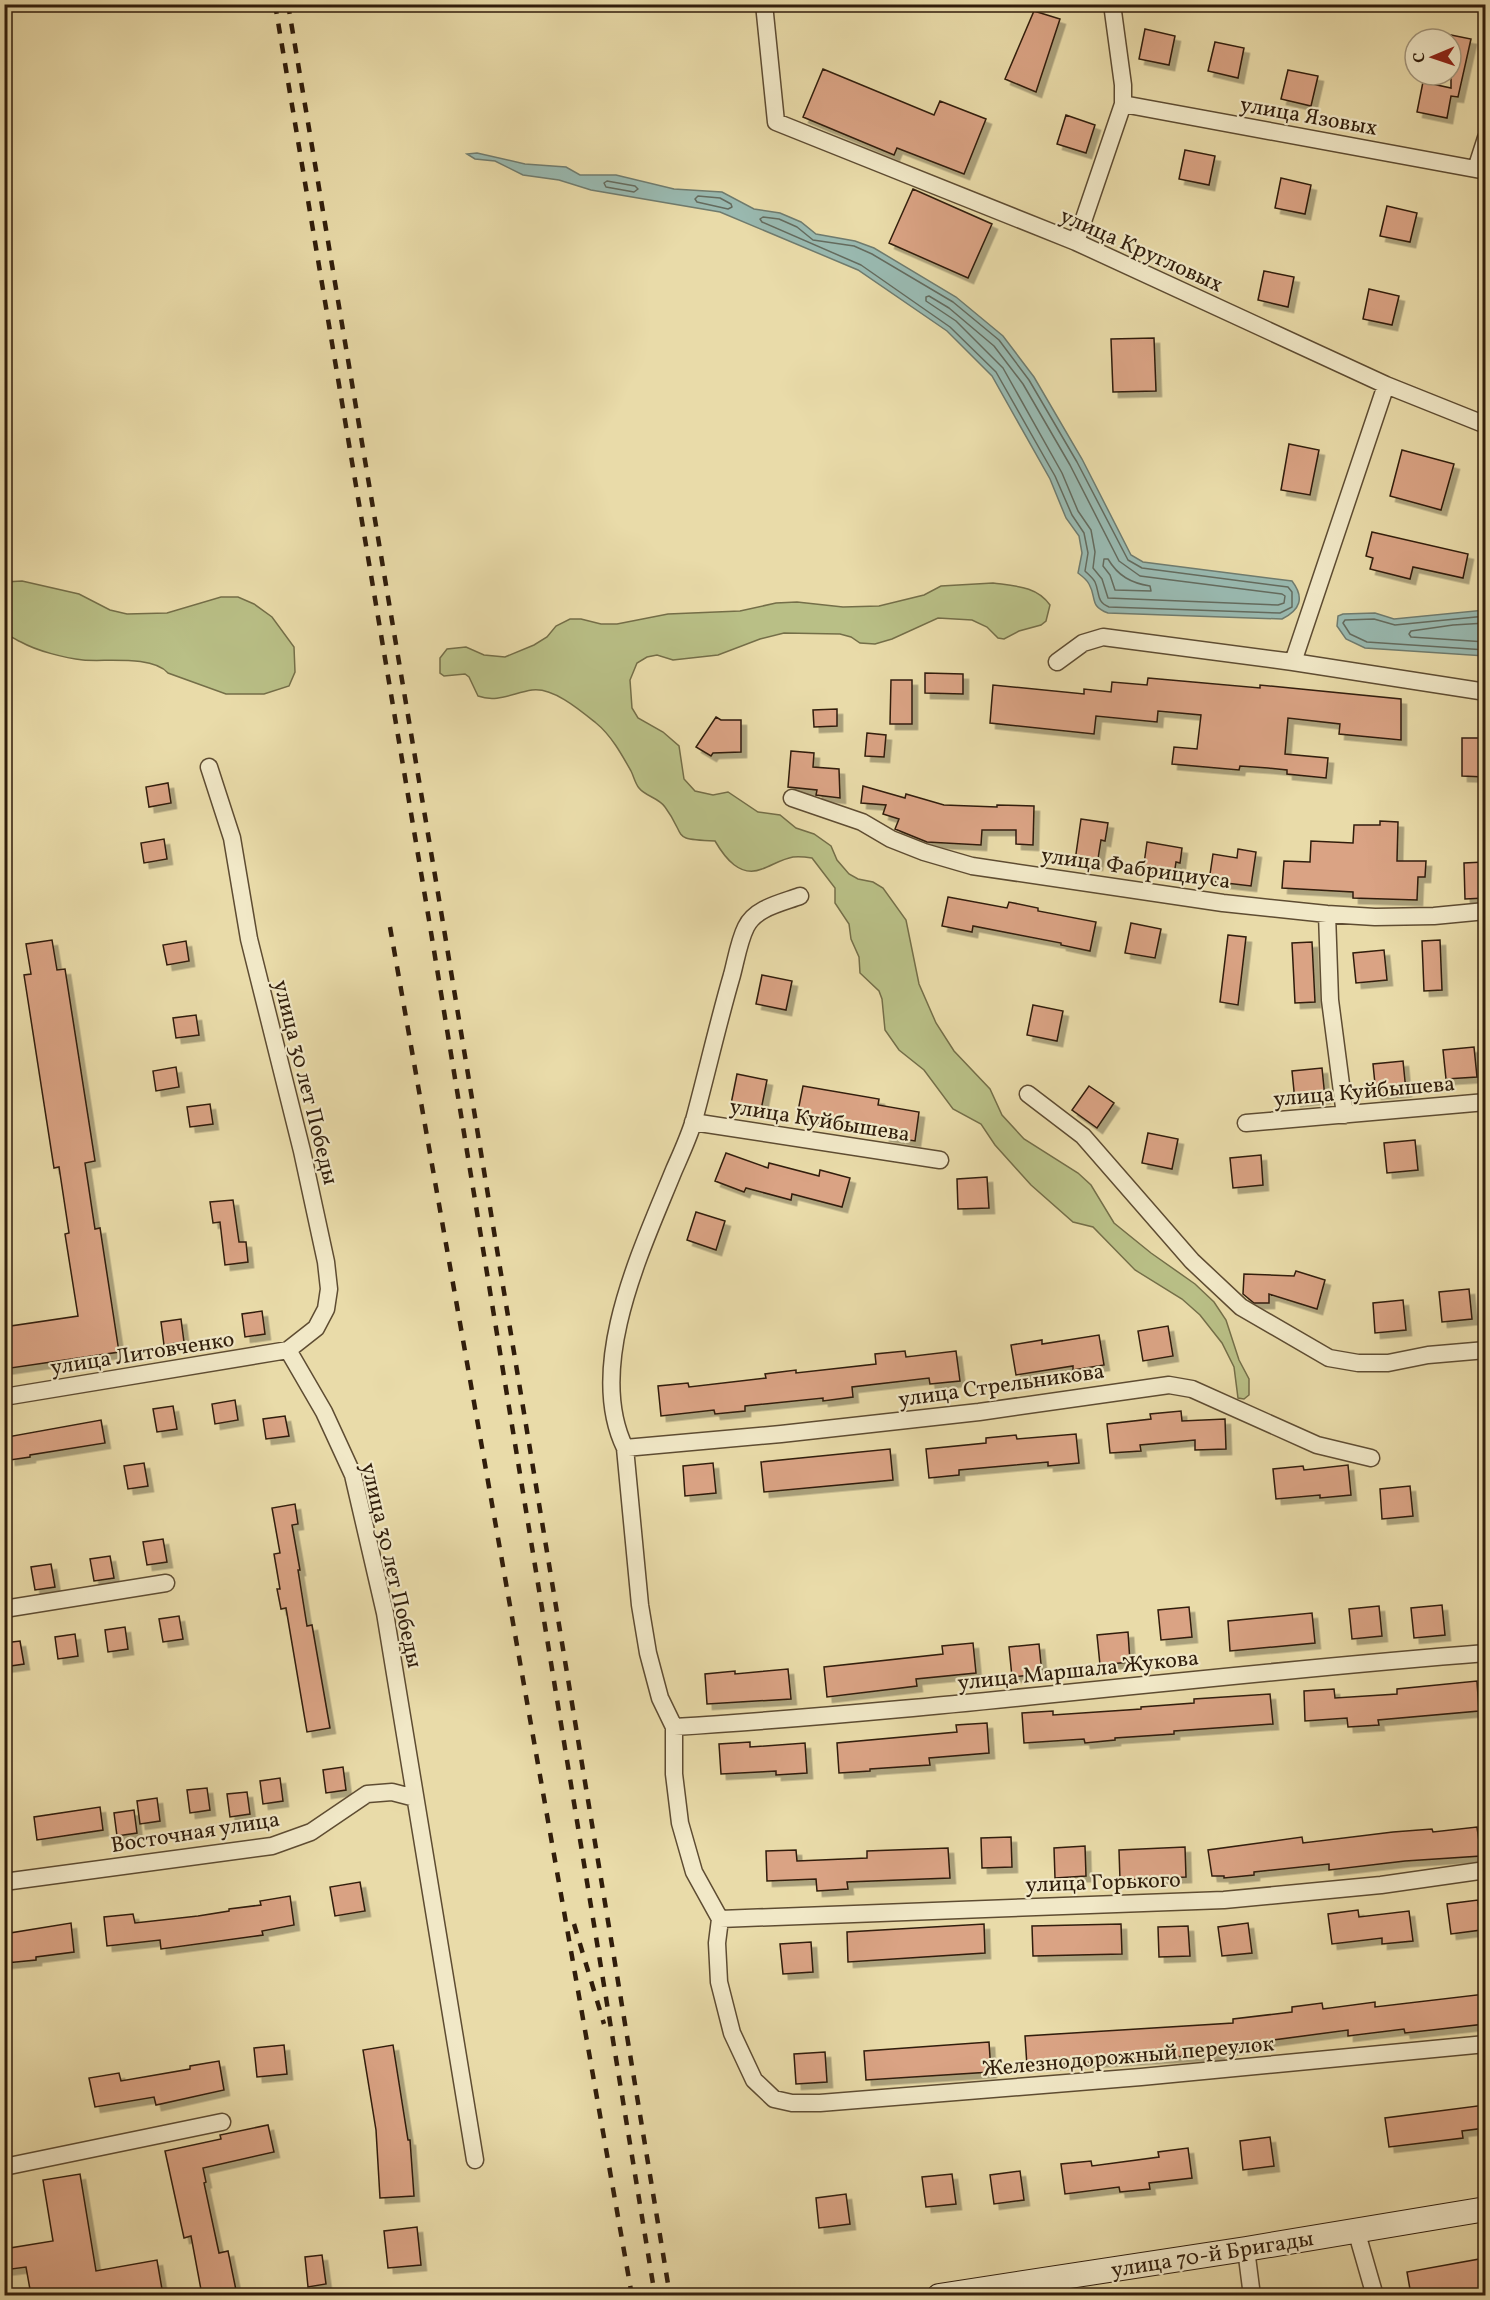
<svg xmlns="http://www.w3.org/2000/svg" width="1490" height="2300" font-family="Vollkorn,serif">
<defs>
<filter id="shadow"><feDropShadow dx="5.5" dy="5.5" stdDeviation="0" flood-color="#0004"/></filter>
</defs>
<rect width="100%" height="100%" fill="#e9dba9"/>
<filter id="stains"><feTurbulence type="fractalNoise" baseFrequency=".00333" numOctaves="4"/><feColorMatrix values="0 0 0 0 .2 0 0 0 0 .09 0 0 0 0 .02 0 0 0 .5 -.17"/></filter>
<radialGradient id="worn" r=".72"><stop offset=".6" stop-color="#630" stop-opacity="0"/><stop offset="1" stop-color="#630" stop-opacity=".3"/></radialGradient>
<path fill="#b9bf86" stroke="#746e48" stroke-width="1.5" d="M22 581 79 594 110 610 127 614 167 613 221 597H238L254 604 272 617 294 647 295 672 289 686 264 694H226L168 673C152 655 105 662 83 660 65 658 37 651 21 642 14 639 13 636 5 635V582Z
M993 583C1015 586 1037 586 1050 605L1046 621 1041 625 1019 631 1004 639 998 638 987 627 972 620 938 618 892 639 875 644 860 643 851 637 840 634 784 633 760 639 718 655 673 660 657 655 647 657 637 663 630 680 632 708 638 718 663 732 679 746 684 779 695 791 713 795 728 792 758 812 780 815 796 828 814 834 831 846 837 860 849 874 858 879 873 882 883 888 906 920 919 984 936 1023 954 1051 990 1089 1002 1115 1024 1139 1078 1173 1091 1185 1114 1223 1151 1253 1195 1284 1214 1302 1226 1320 1239 1360 1249 1379V1395L1244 1399 1238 1398 1234 1367 1222 1343 1200 1315 1182 1299 1135 1270 1093 1227 1073 1222 1031 1185 995 1145 981 1124 953 1109 924 1070 899 1050 885 1030 882 999 879 991 860 973 859 957 851 939 849 924 835 903V888L812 858C806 857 799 856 793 857 782 859 773 865 762 869 740 878 725 858 715 841 669 839 688 838 665 807 659 798 645 796 639 788 635 783 634 777 631 771 622 755 611 735 596 723 580 710 553 687 532 690 513 693 497 703 478 696L469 677 465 674 444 676 440 673V658L447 649 466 647 484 655 505 657 534 645 547 637 556 626 570 619H581L601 624H617L668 614 740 611 776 603 797 602 843 607 879 606 924 595 941 586Z"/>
<path fill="#99b9b0" stroke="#6f7b6e" stroke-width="1.5" d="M477 153 525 164 566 167 580 175H616L674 189 722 192 754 209 780 213 801 222 816 234 855 241 874 248 956 297 1003 336 1034 377 1082 459 1131 555 1143 562 1292 581C1305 598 1300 610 1282 619L1108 613C1089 606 1097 598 1089 584 1087 580 1082 576 1078 573L1082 553 1079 536 1066 518 1050 479 992 376 947 331 858 270 720 212 591 190 559 180 523 175 495 161 475 159 467 154Z
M1485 610V656L1365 648 1346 639 1337 626 1338 616 1343 614 1375 613 1394 619Z"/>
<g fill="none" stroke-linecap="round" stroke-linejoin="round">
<path stroke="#646b5e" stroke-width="1.5" d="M607 181 635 186 638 189 634 192 606 187 604 183Z
M698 196 720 198 731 204 732 207 728 209 697 202 695 199Z
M763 217 779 219 797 227 813 240 854 246 872 254 953 302 999 340 1029 380 1077 462 1128 560 1142 568 1288 587 1292 592V607L1280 613 1109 607C1096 602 1100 593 1095 582 1093 578 1088 574 1085 571L1088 553 1084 533 1072 515 1055 476 996 372 950 327 861 265 762 222 760 219Z
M926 297 929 296 949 308 994 346 1023 384 1070 465 1119 561 1140 576 1282 594 1285 596 1284 603 1278 605 1108 598 1102 579 1093 568 1095 552 1091 530 1078 511 1062 473 1003 368 956 321 926 301Z
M1104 559H1108C1118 576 1131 583 1150 586L1151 591 1115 590 1110 575 1103 566Z
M1486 616 1395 625 1374 619 1345 620 1343 623 1350 634 1367 642 1486 650
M1486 623 1453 625 1411 631 1409 634 1411 637 1486 642"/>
</g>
<path fill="#daa384" stroke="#301d0b" stroke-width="1.5" filter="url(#shadow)" d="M1034 11 1060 19 1036 92 1005 79Z
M1145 29 1175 36 1169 65 1139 59Z
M1451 35 1471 39 1458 97 1451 96 1447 118 1417 112 1423 82 1451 88Z
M1215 42 1244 48 1238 78 1208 71Z
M823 69 934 115 940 101 986 119 964 174 897 148 894 155 803 117Z
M1288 70 1318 76 1311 106 1281 99Z
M1066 115 1095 125 1086 153 1057 144Z
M1185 150 1215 156 1209 185 1179 179Z
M1281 178 1311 185 1305 214 1275 208Z
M913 189 992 224 968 278 889 243Z
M1387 206 1417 213 1410 242 1380 236Z
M1264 271 1294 277 1288 307 1258 300Z
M1369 289 1399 296 1392 325 1363 319Z
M1154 338 1156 391 1113 392 1111 339Z
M1289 444 1319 450 1310 495 1281 490Z
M1402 450 1454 464 1441 510 1390 496Z
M1372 532 1468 554 1463 578 1413 567 1410 579 1370 569 1373 558 1366 556Z
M925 673 963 674V694L925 693Z
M1148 678 1260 688V685L1401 699V740L1339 734 1340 724 1288 718 1285 754 1328 758 1326 778 1287 774V770L1268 768 1240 766 1239 770 1172 764 1174 747 1197 749 1201 715 1158 711 1157 722 1096 716 1094 734 990 723 993 685 1084 694V689L1111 692 1112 682 1147 685Z
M891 680H912V724H890Z
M837 709V726L814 727 813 710Z
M716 717 721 720H741V752L713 753 711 756 696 747Z
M867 733 886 735 884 757 865 756Z
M1462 738H1485V777L1462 776Z
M791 751 814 753 813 767 839 769 840 798 816 795 817 790 788 787Z
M168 783 171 803 149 807 146 787Z
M863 786 905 798 906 794 944 805 997 807V805L1034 806 1033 845 1016 844V830H982L981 845 927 842 895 829 899 819 883 814 886 805 861 803Z
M1081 819 1108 823 1105 841 1101 840 1097 865 1075 861Z
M1380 821 1398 822 1397 861H1426L1425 877H1418L1417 900 1353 898V892L1282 888 1284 861 1310 862 1311 841 1353 843 1354 825H1380Z
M164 839 167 859 144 863 141 843Z
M1147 842 1182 848 1180 863 1176 862 1174 875 1143 871Z
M1238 849 1256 852 1251 886 1209 881 1213 854 1237 858Z
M1484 862 1485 898 1465 899 1464 863Z
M948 897 1007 908 1009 902 1038 908V911L1096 922 1090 951 1061 945V943L973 926 972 932 942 926Z
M1131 923 1161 929 1155 958 1125 953Z
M1228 935 1246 937 1238 1005 1220 1002Z
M52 940 57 970 65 969 95 1161 85 1163 95 1229 100 1228 119 1352 4 1369V1327L78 1316 65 1234 69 1233 59 1167 54 1168 24 975 31 974 26 944Z
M1440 940 1442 990 1424 991 1422 941Z
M186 941 189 961 167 965 163 945Z
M1312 942 1315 1002 1295 1003 1292 943Z
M1384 950 1387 980 1356 983 1353 953Z
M762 975 792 981 786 1010 756 1004Z
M1033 1005 1063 1011 1057 1041 1027 1035Z
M196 1015 199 1035 176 1038 173 1018Z
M1474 1047 1477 1077 1446 1079 1443 1050Z
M1403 1061 1406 1091 1376 1094 1373 1064Z
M176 1067 179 1087 156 1091 153 1071Z
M1322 1068 1325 1098 1295 1101 1292 1071Z
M737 1074 767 1080 761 1110 731 1104Z
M803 1086 879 1099 878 1105 919 1112 915 1141 884 1136 885 1131 827 1119V1122L797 1116Z
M1089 1086 1114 1103 1097 1128 1072 1110Z
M210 1104 213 1124 190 1127 187 1107Z
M1148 1133 1178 1139 1172 1169 1142 1163Z
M1415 1140 1418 1170 1387 1173 1384 1143Z
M726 1153 768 1168 769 1163 819 1176 820 1170 850 1178 842 1207 792 1194 791 1200 746 1188 744 1192 715 1181Z
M1261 1155 1263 1185 1233 1188 1230 1158Z
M987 1177 989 1208 958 1209 957 1179Z
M233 1200 239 1242H246L248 1262 225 1265 220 1222 213 1223 210 1202Z
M696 1212 725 1221 716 1250 687 1240Z
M1296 1271 1325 1280 1317 1309 1269 1294V1303H1254L1243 1294 1244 1274 1294 1276Z
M1469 1289 1472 1319 1442 1322 1439 1292Z
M1403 1300 1406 1330 1375 1333 1373 1303Z
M262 1311 265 1334 245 1337 242 1314Z
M181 1319 184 1342 164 1345 161 1322Z
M1168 1326 1173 1356 1143 1361 1138 1331Z
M1099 1335 1104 1365 1073 1370V1366L1016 1375 1011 1345 1042 1340V1344Z
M905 1351 906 1357 956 1351 960 1381 930 1384 929 1378 852 1387 853 1397 823 1401V1398L745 1406V1411L715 1414 714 1410 661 1416 658 1386 688 1383 689 1387 766 1378 765 1374 796 1370V1373L876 1364 875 1354Z
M235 1400 238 1420 215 1424 212 1404Z
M173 1406 177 1429 157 1432 153 1409Z
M1181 1411 1182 1421 1225 1419 1226 1449 1195 1450V1440L1140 1445 1141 1451 1110 1453 1107 1424 1151 1419 1150 1414Z
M285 1416 289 1436 266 1439 263 1419Z
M101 1420 105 1443 30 1455V1457L10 1460 7 1437Z
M1076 1434 1079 1463 1048 1466V1462L959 1470V1475L929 1478 926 1449 986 1443V1438L1016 1435 1017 1439Z
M890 1449 893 1480 764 1492 761 1462Z
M144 1463 148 1486 128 1489 124 1466Z
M713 1463 716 1493 685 1496 683 1466Z
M1348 1465 1351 1495 1320 1498V1495L1276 1499 1273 1469 1303 1466 1304 1470Z
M1410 1486 1413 1516 1382 1519 1380 1489Z
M295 1504 298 1524 292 1525 300 1570H298L307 1626 312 1625 330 1728 307 1732 286 1608 281 1609 277 1589H280L274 1554 280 1553 272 1508Z
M163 1539 167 1562 147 1565 143 1542Z
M110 1556 114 1578 94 1581 90 1559Z
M51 1564 55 1587 35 1590 31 1567Z
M1442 1605 1445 1635 1414 1638 1411 1608Z
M1379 1606 1382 1636 1352 1639 1349 1609Z
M1189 1607 1192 1637 1161 1640 1158 1610Z
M1312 1613 1315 1643 1230 1651 1228 1621Z
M179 1616 183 1639 163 1642 159 1619Z
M125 1627 128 1649 108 1652 105 1630Z
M1128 1632 1130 1662 1100 1665 1097 1635Z
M75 1634 78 1656 58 1659 55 1637Z
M20 1641 24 1664 4 1667V1643Z
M973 1643 976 1673 916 1679 917 1686 827 1697 824 1667 943 1654 942 1646Z
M1039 1644 1042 1674 1012 1677 1009 1647Z
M788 1669 791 1699 707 1704 705 1674 735 1671V1674Z
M1477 1681 1479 1711 1378 1720 1379 1725 1348 1727 1347 1718 1305 1721 1304 1691 1334 1689 1335 1698 1397 1694V1689Z
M1270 1694 1273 1724 1174 1731V1734L1115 1738V1740L1085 1743 1084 1739 1024 1743 1022 1713 1053 1711V1715L1141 1709V1707L1194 1703V1699Z
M987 1723 989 1753 929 1758 930 1765 870 1769V1771L839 1773 837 1743 957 1732 956 1725Z
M750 1742V1747L805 1743 807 1773 776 1775V1771L721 1774 719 1744Z
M343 1767 346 1790 326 1793 323 1770Z
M280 1778 283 1801 263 1804 260 1781Z
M207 1788 210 1810 190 1813 187 1790Z
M247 1792 250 1814 230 1817 227 1794Z
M157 1798 160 1821 140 1824 137 1801Z
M100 1807 103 1830 37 1840 34 1817Z
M134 1810 137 1833 117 1836 114 1813Z
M1477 1827 1481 1856 1405 1861 1329 1870V1864L1254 1872V1875L1224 1878V1876H1212L1208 1850 1302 1837 1303 1843 1393 1832 1432 1829 1433 1832Z
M1011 1837 1012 1867 982 1868 981 1838Z
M1085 1846 1086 1876 1055 1878 1054 1848Z
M1185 1847 1186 1877 1120 1880 1119 1850Z
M948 1848 950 1878 847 1882 848 1889 817 1891 816 1879 767 1881 766 1851 796 1850 797 1861 867 1858V1851Z
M360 1882 365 1911 335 1916 330 1887Z
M290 1896 294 1925 262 1931 263 1935 161 1949 160 1940 107 1946 104 1917 133 1914 135 1923 198 1916 229 1911V1909L261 1905 260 1901Z
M1478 1900 1481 1930 1451 1934 1447 1904Z
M1358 1910 1359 1917 1409 1911 1413 1941 1382 1944V1938L1332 1944 1328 1914Z
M71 1923 74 1952 36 1957V1960L6 1963 4 1934Z
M1248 1923 1252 1953 1222 1956 1218 1927Z
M984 1924 985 1953 848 1962 847 1932Z
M1121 1924 1122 1954 1033 1956 1032 1926Z
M1188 1926 1190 1956 1159 1957 1158 1927Z
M811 1942 813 1972 783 1974 780 1944Z
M1485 1994V2024L1405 2033 1404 2029 1348 2036V2030L1266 2041 1267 2045 1219 2051V2054L1027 2066 1025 2036 1233 2023V2019L1292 2012V2007L1322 2003 1323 2009 1375 2002V2007Z
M989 2042 991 2072 866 2080 864 2051Z
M284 2045 287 2074 257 2077 254 2048Z
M393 2045 408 2140H410L414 2196 380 2198 376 2130 363 2050Z
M825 2052 827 2082 796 2084 794 2054Z
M219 2061 224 2090 156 2105 154 2097 95 2107 89 2078 119 2073 121 2081 190 2069V2066Z
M1485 2105V2128L1462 2131 1463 2138 1389 2147 1385 2118Z
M268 2125 274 2152 203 2168 206 2182 204 2183 219 2253 228 2251 236 2290 202 2295 191 2236 184 2238 165 2151 221 2139 220 2135Z
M1270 2137 1274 2166 1243 2170 1240 2141Z
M1188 2148 1192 2178 1149 2183 1150 2189 1120 2192 1119 2187 1065 2194 1061 2164 1091 2161 1092 2166 1159 2157 1158 2152Z
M1020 2171 1024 2200 994 2204 990 2175Z
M80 2174 96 2271 157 2260 163 2295H31L26 2267 4 2270V2249L53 2241 43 2180Z
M952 2174 956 2204 926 2207 922 2177Z
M846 2194 850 2224 819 2228 816 2198Z
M417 2227 421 2265 388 2268 384 2231Z
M322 2255 326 2284 308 2287 305 2257Z
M1485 2258V2295H1411L1407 2272Z"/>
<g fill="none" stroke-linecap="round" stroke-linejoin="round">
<g stroke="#5e4c32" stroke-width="19">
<path id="street" d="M764 4 776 122 1076 242 1386 385 1486 425
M1123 104 1486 171
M1476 169 1486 138
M1076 242 1123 104V85L1112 4
M1057 662 1083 643 1103 637 1293 662 1486 692
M1293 662 1386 385
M209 767 232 838 249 939 302 1151 326 1262 329 1289 326 1309 316 1328 288 1350 324 1412 353 1475 385 1613 475 2160
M792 798 862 822 891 839 924 852 972 866 1223 903 1327 914 1375 917 1434 916 1486 911
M800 896C781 903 755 908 746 927 739 941 736 960 732 975 718 1023 707 1072 694 1120 689 1137 681 1154 674 1170 642 1249 585 1366 625 1448L640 1605 648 1653 660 1698 674 1727V1774L680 1823 694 1872 720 1919 717 1943 719 1982 732 2033 754 2080 774 2099 792 2103H820L1141 2077 1486 2044
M1327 914 1330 1000 1345 1115
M1028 1094 1083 1136 1192 1261 1241 1307 1329 1358 1358 1363H1388L1428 1355 1486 1350
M693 1122 940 1160
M1246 1123 1486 1102
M4 1397 288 1350
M625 1448 781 1434 979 1412 1169 1385 1192 1389 1317 1445 1371 1458
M4 1609 166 1583
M674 1727C945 1710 1215 1674 1486 1653
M4 1882 272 1846 311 1832 367 1794 392 1792 415 1798
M720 1919 1224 1900 1381 1885 1486 1870
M4 2167 222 2122
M1356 2230 1375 2296
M1246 2249 1252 2296"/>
</g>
<g stroke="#301d0b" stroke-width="26">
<path id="secondary" d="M939 2296 1246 2249 1486 2209"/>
</g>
<use href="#street" stroke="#f1e8c7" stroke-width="16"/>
<use href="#secondary" stroke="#f1e8c7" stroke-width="24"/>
<path stroke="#301d0b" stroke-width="4.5" stroke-dasharray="10 10" stroke-linecap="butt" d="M275 4 429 920 655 2296
M288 4 442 917 670 2296
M390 927 632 2296
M574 1924 604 2024"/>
</g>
<g text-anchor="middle" stroke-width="4.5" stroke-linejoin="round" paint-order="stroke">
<g font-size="22" fill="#301d0b" stroke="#f1e8c7">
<text transform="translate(1309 115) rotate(10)" y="8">улица Язовых</text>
<text transform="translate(1142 249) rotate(24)" y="8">улица Кругловых</text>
<text transform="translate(1136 867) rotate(8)" y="8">улица Фабрициуса</text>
<text transform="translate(307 1082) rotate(76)" y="8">улица 30 лет Победы</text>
<text transform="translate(1364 1090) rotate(-5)" y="8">улица Куйбышева</text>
<text transform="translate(820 1119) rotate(9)" y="8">улица Куйбышева</text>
<text transform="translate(142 1352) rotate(-9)" y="8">улица Литовченко</text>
<text transform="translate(1001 1384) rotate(-8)" y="8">улица Стрельникова</text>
<text transform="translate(393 1565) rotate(77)" y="8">улица 30 лет Победы</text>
<text transform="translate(1078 1669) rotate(-6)" y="8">улица Маршала Жукова</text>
<text transform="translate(195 1831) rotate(-9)" y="8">Восточная улица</text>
<text transform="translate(1103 1881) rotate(-2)" y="8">улица Горького</text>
<text transform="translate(1128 2055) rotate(-5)" y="8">Железнодорожный переулок</text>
<text transform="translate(1212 2253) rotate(-9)" y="8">улица 70-й Бригады</text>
</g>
</g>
<rect width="1490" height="2300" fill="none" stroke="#e9dba9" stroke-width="24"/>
<rect x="6" y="6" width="1478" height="2288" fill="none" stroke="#301d0b" stroke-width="3"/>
<rect x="12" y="12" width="1466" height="2276" fill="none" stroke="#301d0b" stroke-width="1.5"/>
<g transform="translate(1433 57) rotate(268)"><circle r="28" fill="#f1e8c7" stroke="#a4977c" stroke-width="1.5"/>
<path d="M0-4.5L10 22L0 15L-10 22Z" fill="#8f2418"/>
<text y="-9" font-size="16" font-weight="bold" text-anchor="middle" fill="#301d0b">С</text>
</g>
<rect width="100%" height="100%" filter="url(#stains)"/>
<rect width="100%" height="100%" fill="url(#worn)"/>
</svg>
